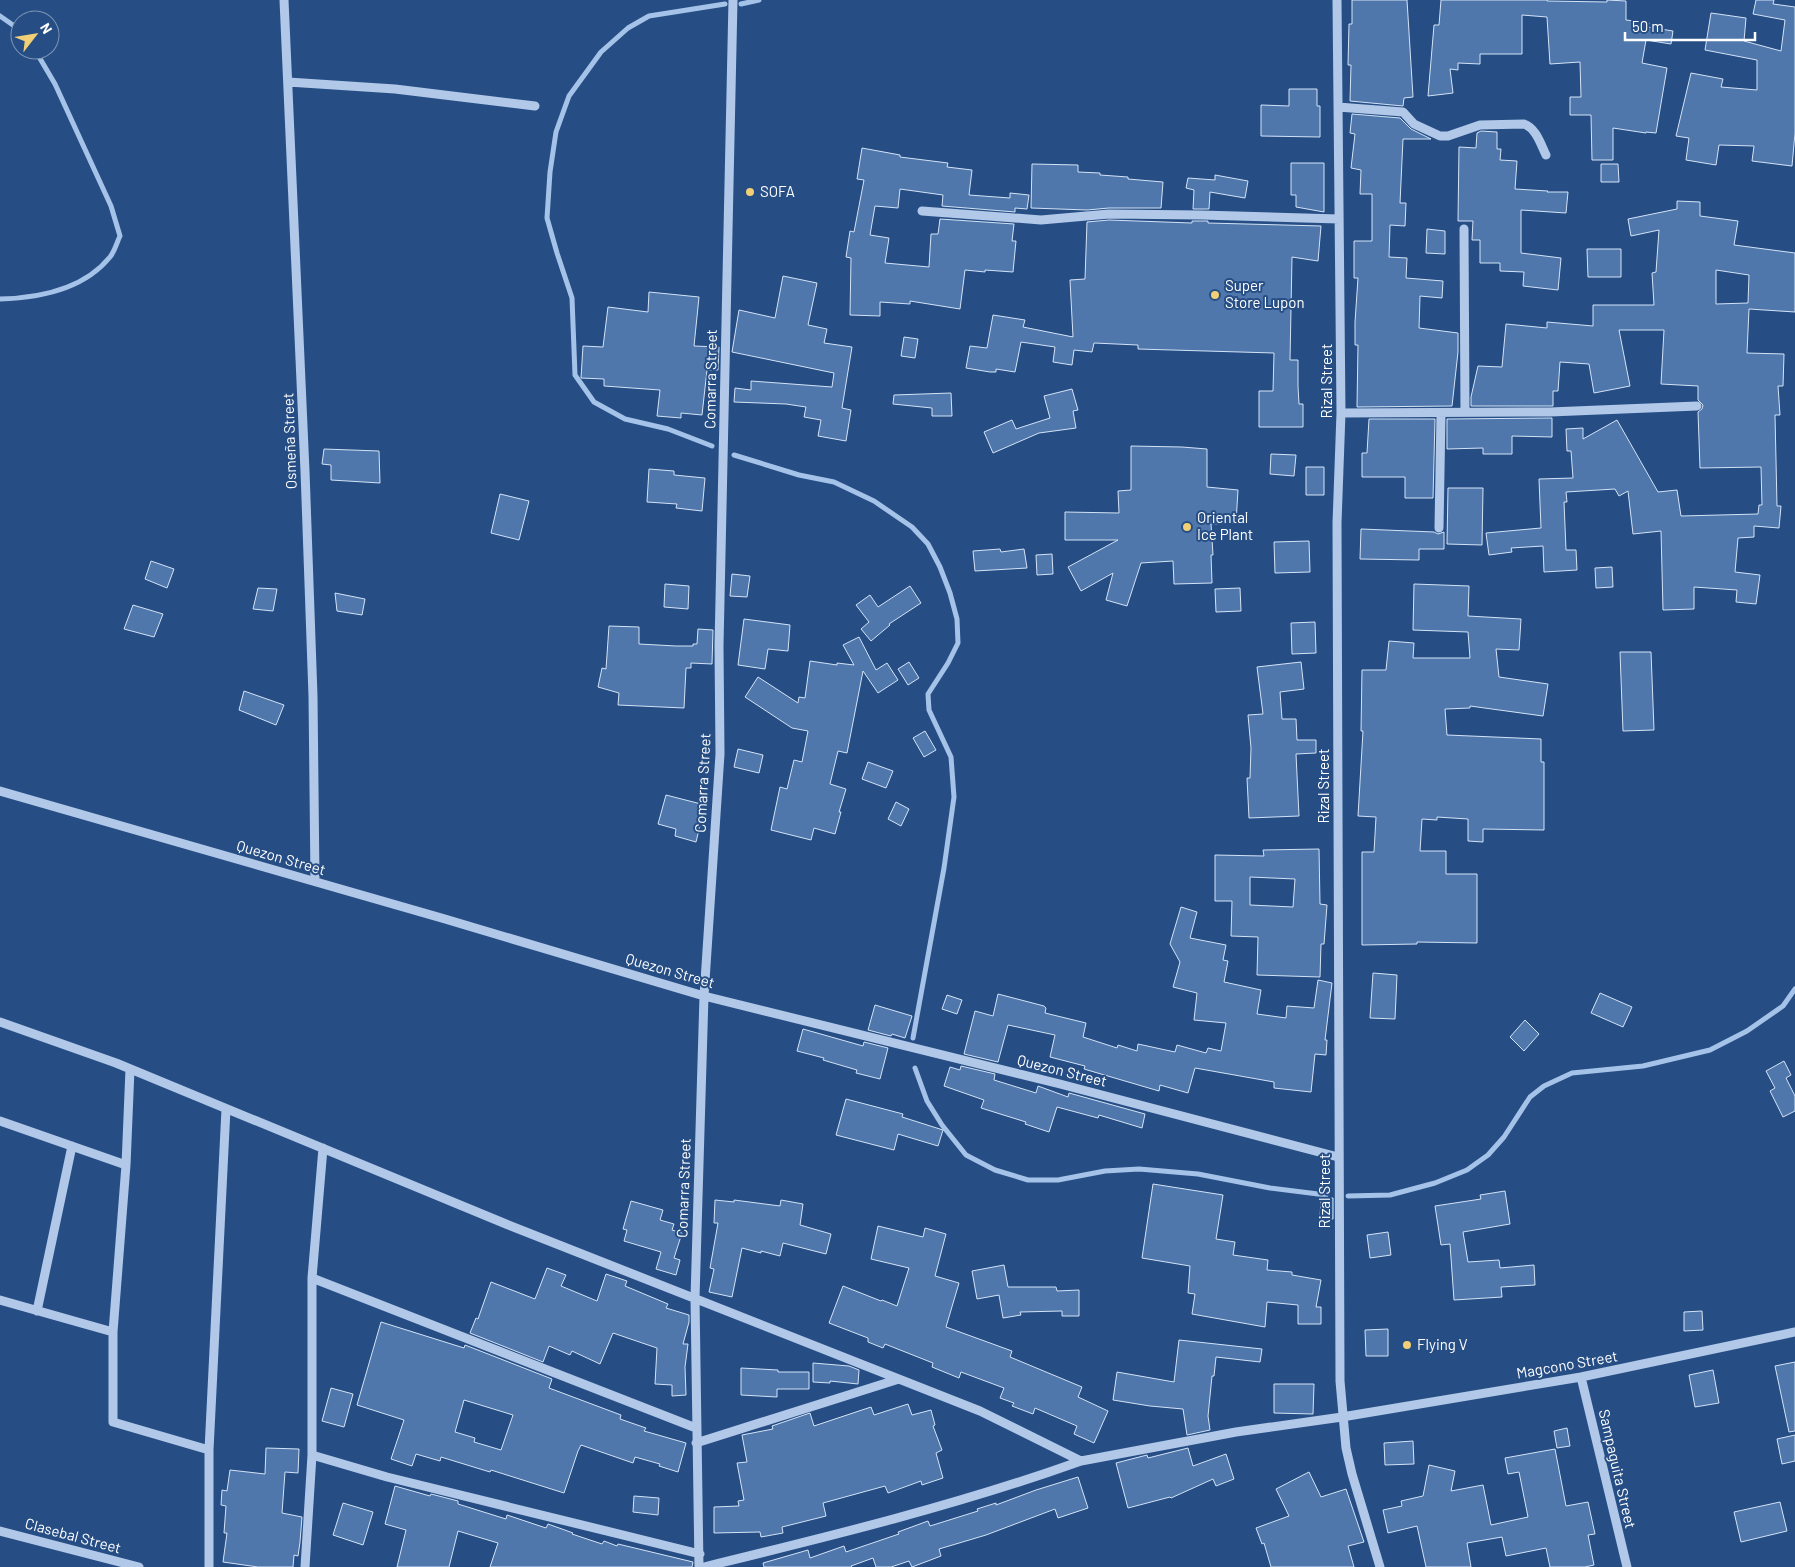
<svg xmlns="http://www.w3.org/2000/svg" width="1795" height="1567" font-family="Barlow,sans-serif">
<rect width="100%" height="100%" fill="#264e85"/>
<g fill="none" stroke-linecap="round" stroke-linejoin="round">
<path stroke="#a5c3e8" stroke-width="5" d="M741 4 759 0
M0 16 20 30
M0 299C39 298 84 289 110 257 115 251 117 242 120 236L111 206 55 84 35 50
M712 446 668 429 625 419 594 402 575 375 572 298 557 253 547 218 550 172 556 132 569 96 601 52 628 28 649 16 725 4
M734 455 799 475 834 482 874 501 912 527 928 544 940 567 950 593 957 619 958 643 948 663 928 694 929 710 951 757 954 797 944 868 913 1038
M915 1068 927 1101 942 1125 966 1155 995 1170 1028 1180H1058L1105 1171 1139 1169 1198 1174 1270 1188 1326 1195
M1348 1196 1390 1195 1435 1183 1467 1170 1488 1155 1504 1137 1530 1097 1544 1086 1572 1073 1643 1066 1710 1050 1747 1031 1783 1006 1795 989"/>
</g>
<path fill="#4f77ac" stroke="#d4e3f6" fill-rule="evenodd" d="M1352 0H1407L1413 97 1404 98 1403 106 1350 101 1351 65H1348L1349 24H1352Z
M1441 0H1547V1L1607 2V0L1626 1V20L1649 23 1648 27 1673 31 1671 44 1646 40 1642 63 1667 68 1656 133 1646 132V133L1613 128V160H1592L1591 115H1570V97H1581L1580 62 1550 64 1547 17 1522 15V54H1480V64L1458 63V70L1450 69 1453 93 1428 96 1434 25H1439Z
M1756 0H1774L1773 4 1795 7V133L1792 166 1752 161 1754 146 1719 145 1716 165 1686 160 1689 138 1676 136 1691 73 1723 79 1721 87 1757 90V60L1705 50 1711 13 1746 18 1744 41 1781 51 1785 20 1753 14Z
M1289 89H1317V106H1320V137L1261 136V105L1289 106Z
M1352 114 1400 118 1411 129 1431 139H1403L1400 203H1406L1405 226 1390 225 1389 257 1407 258 1406 278 1443 281 1442 298 1420 296 1419 328 1458 333V352L1452 406 1357 407 1358 345H1355V322L1358 278H1354V241H1372V194H1360L1361 170 1351 168 1355 134 1350 133Z
M1481 131 1497 132V149H1501L1500 160 1517 161 1515 189 1548 191 1547 192H1568L1566 213 1521 210V253L1561 258 1558 290 1523 286 1524 272 1500 271V263H1480V240H1472L1473 221H1458L1459 147 1476 148 1477 133Z
M862 148 900 155V157L948 163 947 167 972 170 969 195 1010 198V193L1029 195 1027 209 1015 208V212L942 206 943 195 900 189 898 208 875 206 870 235 889 238 885 263 929 267 931 234H938L940 219 1014 224 1012 241H1016L1013 272 985 270V272L965 270 960 309 910 301V304L880 302V316L850 315 851 258 846 257 850 231 854 232 864 180 857 179Z
M1291 163H1324V212L1296 207V195H1291Z
M1032 164 1078 165V172L1100 173V175L1128 177V179L1163 182 1161 208H1109L1087 210 1031 208Z
M1601 164H1618L1619 182H1601Z
M1215 175 1248 181 1245 198 1210 192 1209 209H1193L1194 190 1186 188 1188 178 1215 180Z
M1677 201 1700 202V216L1738 221 1734 245 1795 253V312L1749 309 1747 353 1784 354 1783 386H1778L1780 415H1775L1777 506H1781L1779 528 1754 526V537L1738 538 1735 572 1760 575 1756 604 1736 602 1737 590 1694 587V609L1663 610 1661 531 1633 534 1628 491 1619 496 1615 489 1566 492 1567 502H1564L1566 550H1576L1577 570 1544 572 1543 546 1511 548 1512 552 1489 555 1486 533 1541 528 1539 479 1573 478 1571 451H1567L1566 429 1583 428V439L1617 420 1658 492 1677 490 1681 516 1758 514 1759 505H1762L1761 467 1700 468 1698 412 1702 409 1703 405 1698 400V386L1661 384 1664 330H1619L1630 386 1594 393 1589 364 1560 362 1558 391H1553V406H1471V397L1478 366 1502 367 1506 324 1547 328V322L1593 326V305H1654L1652 273 1656 272 1659 230 1631 236 1628 219 1677 209ZM1716 270 1749 275 1748 303 1716 304Z
M1109 220 1192 223V221H1208V223L1321 226 1318 261 1292 257 1290 360H1298V386L1299 404H1303V427H1259V391H1273L1274 353 1138 349V345L1094 343 1092 352 1074 350 1072 365 1053 362 1055 347 1021 342 1015 372 996 369V372H990L966 368 970 346 987 348 993 315 1025 320 1023 327 1073 337 1070 280 1085 279 1087 222Z
M1427 229 1445 231V254L1426 253Z
M1587 249H1621V277H1588Z
M783 276 817 283 808 325 827 329 824 343 852 347 842 408 851 410 846 441 818 436 821 420 804 417 806 407 786 404 734 402 735 388 751 390V381L832 387 834 373 732 352 739 310 775 318Z
M649 292 699 297 694 346 719 347 718 370H707L702 415 681 413V418L657 416 660 390 604 386V379L581 378 583 346 603 347 608 307 648 312Z
M904 337 918 339 915 358 901 356Z
M1072 389 1078 410 1073 411 1076 428 1039 433 993 453 984 432 1012 420 1016 429 1050 418 1044 396Z
M951 393 952 416H932V408L893 404 894 395Z
M1552 418V437L1512 436V454H1483V448L1447 449V419Z
M1369 419H1435L1433 498H1405V477H1362V453H1367Z
M1131 446 1182 447 1207 449V487L1238 490 1236 523 1211 524 1213 555H1211L1212 583 1174 584 1173 561 1141 563 1127 606 1106 600 1113 573 1081 591 1068 567 1118 540H1065V512L1119 513 1118 491 1131 490Z
M324 449 379 451 380 483 331 480V465L322 464Z
M1271 454 1296 455 1294 476 1270 474Z
M1306 467H1324V495H1306Z
M649 469 674 471V475L705 478 702 511 676 508 677 504 647 502Z
M1448 488H1483L1482 545 1447 544Z
M500 494 529 501 519 540 491 533Z
M1361 529 1434 532 1438 534 1444 532V549H1419V560L1360 559Z
M1309 541 1310 572 1275 573 1274 542Z
M1000 549 1001 552 1024 549 1027 568 975 571 973 551Z
M1052 554 1053 574 1037 575 1036 555Z
M151 561 174 569 167 588 145 579Z
M1612 567 1613 587 1596 588 1595 568Z
M732 574 750 576 747 597 730 596Z
M665 584 689 586 688 609 664 607Z
M1414 584 1469 586 1468 616 1521 619 1519 650 1496 649 1499 677 1548 684 1543 716 1470 706V708L1445 709 1447 735 1541 739V762H1544V830L1483 829V842L1468 841V819L1437 817V820L1422 819 1420 851H1446V874H1477V943L1417 942V944L1362 945V852H1374L1376 817 1358 816 1363 731H1361L1362 670H1386L1389 641 1414 643 1413 658H1470L1468 632 1413 630Z
M910 586 921 603 889 624 890 625 871 641 861 629 869 622 856 605 870 595 878 607Z
M258 588 277 589 273 611 253 609Z
M1240 588 1241 611 1216 612 1215 589Z
M335 593 365 599 362 615 337 611Z
M133 605 163 614 154 637 124 629Z
M744 619 790 625 788 651 768 649 765 669 738 665Z
M1315 622 1316 653 1292 654 1291 623Z
M609 626 639 627V644L676 646H693V644H697L698 629 713 630 712 664 691 663V668H686L684 708 618 705 619 693 598 687 602 668 606 669Z
M859 637 876 670 887 663 898 680 878 693 863 671 847 753 838 751 830 784 846 789 839 812H841L835 834 814 828 811 840 771 830 780 787 787 789 794 760 802 762 808 731 792 728 745 697 758 677 798 703 799 697 805 698 810 661 837 665V663L854 665 843 645Z
M1620 652H1651L1654 730 1623 731Z
M909 662 919 678 908 685 898 669Z
M1301 662 1304 689 1280 692 1282 719H1296L1297 740H1316V753L1296 754 1299 816 1249 818 1247 778H1250L1251 748 1248 715 1263 714 1257 667Z
M244 691 284 705 276 725 239 710Z
M925 731 936 750 924 757 913 738Z
M738 749 763 755 759 773 734 767Z
M868 762 893 771 886 788 862 779Z
M666 795 705 805 696 842 675 836 676 829 658 824Z
M896 802 909 809 901 826 888 819Z
M1319 849 1320 904 1327 905 1324 944H1321L1320 977 1257 975 1258 937 1231 936 1232 901H1215V855L1264 856 1263 850ZM1250 877 1295 879 1293 907 1250 905Z
M1181 907 1197 912 1190 938 1226 945 1223 960 1228 961 1224 982 1261 990 1257 1014 1286 1018 1287 1006 1314 1008 1318 980 1332 983 1325 1040H1327L1326 1055 1315 1054 1311 1092 1274 1088V1082L1195 1068 1188 1093 1160 1085 1159 1091 1084 1069 1085 1066 1050 1057 1055 1035 1008 1025 998 1062 964 1054 975 1011 993 1016 998 994 1044 1006 1046 1008 1045 1013 1086 1023 1083 1037 1117 1048 1118 1045 1137 1051 1138 1044 1175 1052 1177 1045 1206 1053 1208 1048 1221 1051 1226 1023 1194 1020 1197 993 1173 987 1180 962 1170 944Z
M1373 973 1397 975 1395 1019 1370 1018Z
M1600 993 1632 1007 1623 1027 1591 1013Z
M947 995 962 1000 957 1014 942 1009Z
M875 1005 912 1016 905 1038 892 1034 891 1036 868 1030Z
M1525 1020 1539 1034 1524 1051 1510 1037Z
M803 1029 863 1046 864 1042 888 1048 880 1079 856 1073 857 1070 823 1060 824 1058 797 1051Z
M1784 1061 1791 1075 1786 1078 1795 1096V1111L1783 1117 1770 1091 1775 1088 1766 1071Z
M961 1066 995 1074 994 1080 1036 1093 1038 1086 1068 1097 1069 1093 1145 1114 1142 1128 1099 1115 1098 1118 1057 1107 1049 1132 1025 1124 1026 1122 981 1108 984 1100 944 1086 950 1067 960 1070Z
M846 1099 903 1114 902 1117 943 1130 938 1146 898 1134 894 1150 836 1135Z
M1153 1184 1223 1195 1216 1239 1235 1242 1233 1255 1268 1260 1267 1270 1292 1272V1275L1321 1280 1316 1307H1321V1324H1298V1305L1267 1302 1265 1327 1192 1314 1195 1294 1188 1293 1190 1266 1142 1258Z
M1505 1191 1510 1224 1463 1232 1468 1262 1499 1260 1500 1268 1534 1265 1535 1285 1501 1287 1502 1297 1454 1300 1450 1244 1441 1245 1435 1206 1481 1199 1480 1195Z
M1321 1198H1333V1219H1320Z
M715 1200 734 1202V1200L780 1206 781 1200 803 1204 800 1225 831 1234 826 1254 783 1243 780 1256 761 1251V1253L742 1248 732 1297 709 1292 714 1269 710 1268 718 1223H714Z
M631 1201 663 1210 660 1220 674 1224 672 1230 682 1233 674 1258 680 1260 676 1275 656 1269 661 1252 624 1241 627 1230 623 1229Z
M878 1226 923 1237 925 1228 946 1234 935 1276 959 1283 946 1327 1012 1351 1010 1357 1082 1387 1078 1397 1108 1411 1094 1443 1074 1434 1077 1426 1035 1408 1033 1414 1012 1406 1014 1403 1000 1398 1004 1388 961 1372 959 1378 932 1367 933 1363 885 1344 883 1348 868 1342V1338L829 1323 843 1286 881 1301 882 1300 897 1306 909 1268 871 1259Z
M1388 1232 1391 1255 1370 1258 1367 1235Z
M1004 1265 1008 1287H1056L1057 1291 1079 1290V1316H1062V1311L1020 1312 1021 1315 1003 1318 999 1295 977 1299 972 1271Z
M547 1268 566 1275 561 1286 597 1301 606 1274 627 1281 625 1286 668 1304 666 1308 689 1315V1322L683 1344H688L685 1367 686 1395 672 1396V1385L655 1384 657 1348 613 1333 600 1364 572 1351 570 1355 549 1346 543 1362 470 1333 476 1318 478 1319 491 1282 535 1299Z
M1702 1311 1703 1330 1684 1331V1312Z
M381 1322 464 1348 465 1345 552 1379 549 1388 621 1415 620 1419 646 1428 644 1431 686 1443 678 1472 659 1466 660 1464 635 1457 633 1463 581 1445 578 1451 564 1493 491 1470 490 1472 441 1457 440 1461 416 1454 412 1466 391 1459 404 1420 357 1405ZM464 1400 513 1415 501 1450 474 1442 475 1438 455 1432Z
M1388 1329V1356H1366L1365 1330Z
M1179 1340 1262 1349 1260 1362 1216 1357 1214 1376H1212L1208 1416 1210 1430 1187 1435 1183 1409 1150 1406 1113 1400 1117 1372 1174 1382Z
M1795 1362V1431L1789 1432 1775 1366Z
M813 1363 849 1366 859 1370 858 1384 830 1381V1383L813 1382Z
M741 1368 778 1370V1372H809V1389H777V1397L741 1395Z
M1713 1370 1719 1403 1695 1407 1689 1375Z
M1274 1384H1314L1313 1414 1274 1413Z
M331 1388 353 1394 344 1427 322 1421Z
M908 1404 912 1415 931 1410 935 1425 933 1426 942 1450 936 1453 943 1478 922 1485 921 1481 888 1493 885 1486 823 1503 826 1516 782 1527 783 1533 761 1537 760 1532 714 1533V1507L739 1506 738 1501 744 1500 737 1463 747 1462 742 1435 773 1429 772 1426 810 1413 814 1426 871 1407 874 1415Z
M1567 1428 1570 1446 1557 1448 1554 1431Z
M1795 1435V1461L1782 1464 1777 1439Z
M1413 1441 1414 1464 1385 1465 1384 1443Z
M266 1448 299 1449 298 1473 285 1472 282 1513 302 1517 300 1542 298 1556 294 1555 293 1567H258L223 1562 227 1533H224L226 1506 221 1505 222 1490 227 1491 230 1470 265 1474Z
M1188 1448 1193 1466 1226 1454 1234 1479 1216 1486 1213 1479 1171 1498 1170 1497 1128 1508 1116 1463 1147 1455 1148 1458Z
M1555 1449 1566 1506 1588 1502 1595 1534 1588 1535 1594 1565 1585 1567H1550L1546 1548 1506 1556 1502 1537 1467 1543 1471 1567H1426L1417 1526 1388 1533 1383 1510 1402 1506 1401 1501 1423 1496 1429 1465 1455 1471 1451 1491 1483 1485 1491 1525 1528 1517 1519 1472 1508 1474 1505 1458Z
M1309 1472 1321 1497 1346 1489 1364 1542 1348 1546 1354 1567H1271L1264 1543 1262 1544 1256 1528 1289 1516 1276 1489Z
M1078 1477 1088 1508 1058 1518 1055 1509 986 1535 939 1549 941 1556 912 1567 909 1561 891 1567H876L873 1558 851 1566 852 1567H764L763 1563 808 1550 810 1558 844 1546 846 1552 899 1534 898 1532 928 1521 930 1526 978 1511 977 1509 996 1503V1505L1036 1490Z
M395 1486 430 1496 431 1494 458 1501V1504L506 1519 507 1515 546 1528 548 1524 573 1533 572 1534 602 1544 604 1541 617 1546 618 1544 693 1562 692 1567H490L498 1543 458 1531 449 1567H397L406 1530 385 1524Z
M634 1496 659 1498 658 1515 633 1512Z
M1780 1502 1787 1531 1741 1542 1734 1512Z
M343 1503 373 1512 363 1545 333 1535Z"/>
<g fill="none" stroke-linecap="round" stroke-linejoin="round">
<path stroke="#b1c8e8" stroke-width="9" d="M284 0 305 471 313 696 315 881
M1337 0 1341 413 1337 523 1340 1381 1346 1448 1352 1474 1380 1567
M288 82 395 89 535 106
M1338 107 1403 112 1414 124 1440 136H1448L1480 125 1524 124C1536 128 1541 145 1546 155
M922 211 1041 220 1109 214 1201 215 1339 219
M1464 229 1465 412
M1341 413 1550 412 1697 406
M1439 528 1441 414
M0 791 445 919 704 996 1060 1084 1338 1157
M0 1022 116 1063 506 1224 980 1411 1081 1461C958 1505 831 1536 704 1567
M130 1069 126 1165 113 1332V1422L209 1450
M0 1121 126 1165
M312 1278 696 1428
M0 1300 113 1332
M37 1311 72 1146
M1581 1377 1627 1567
M696 1443 899 1379
M312 1455 387 1477 700 1554
M1081 1461 1236 1432 1342 1417 1581 1377 1795 1332
M0 1531 139 1567
M209 1567V1450L226 1109
M305 1567 312 1455V1278L323 1148
M699 1567 695 1298 704 996 720 754 719 646 733 0"/>
</g>
<g fill="#f1cf76" stroke="#264e85" stroke-width="2">
<circle cx="750" cy="192" r="5"/>
<circle cx="1215" cy="295" r="5"/>
<circle cx="1187" cy="527" r="5"/>
<circle cx="1407" cy="1345" r="5"/>
</g>
<g text-anchor="middle" stroke-width="4" stroke-linejoin="round" paint-order="stroke">
<g font-size="15" fill="#fff" stroke="#264e85" text-anchor="start">
<text x="760" y="197">SOFA</text>
<text x="1225" y="291">Super<tspan x="1225" dy="17">Store Lupon</tspan></text>
<text x="1197" y="523">Oriental<tspan x="1197" dy="17">Ice Plant</tspan></text>
<text x="1417" y="1350">Flying V</text>
</g>
<g font-size="15" fill="#fff" stroke="#264e85">
<text transform="translate(711 379) rotate(-89)" y="5">Comarra Street</text>
<text transform="translate(1327 381) rotate(-90)" y="5">Rizal Street</text>
<text transform="translate(290 441) rotate(-92)" y="5">Osmeña Street</text>
<text transform="translate(703 783) rotate(-87)" y="5">Comarra Street</text>
<text transform="translate(1324 786) rotate(-90)" y="5">Rizal Street</text>
<text transform="translate(281 858) rotate(16)" y="5">Quezon Street</text>
<text transform="translate(670 971) rotate(16)" y="5">Quezon Street</text>
<text transform="translate(1062 1071) rotate(14)" y="5">Quezon Street</text>
<text transform="translate(684 1188) rotate(-88)" y="5">Comarra Street</text>
<text transform="translate(1325 1191) rotate(-90)" y="5">Rizal Street</text>
<text transform="translate(1567 1365) rotate(-10)" y="5">Magcono Street</text>
<text transform="translate(1617 1469) rotate(77)" y="5">Sampaguita Street</text>
<text transform="translate(73 1536) rotate(15)" y="5">Clasebal Street</text>
</g>
</g>
<g transform="translate(35 35) rotate(59)"><circle r="24" fill="#264e85" stroke="#7d95b6"/>
<path d="M0-4L9 19L0 12L-9 19Z" fill="#f1cf76"/>
<text y="-8" font-size="14" font-weight="bold" text-anchor="middle" fill="#ffffff">N</text>
</g>
<path d="M1625 32v8h130v-8" fill="none" stroke="#ffffff" stroke-width="2.5"/>
<text x="1632" y="32" font-size="15" fill="#ffffff" stroke="#264e85" stroke-width="4" paint-order="stroke">50 m</text>
</svg>
